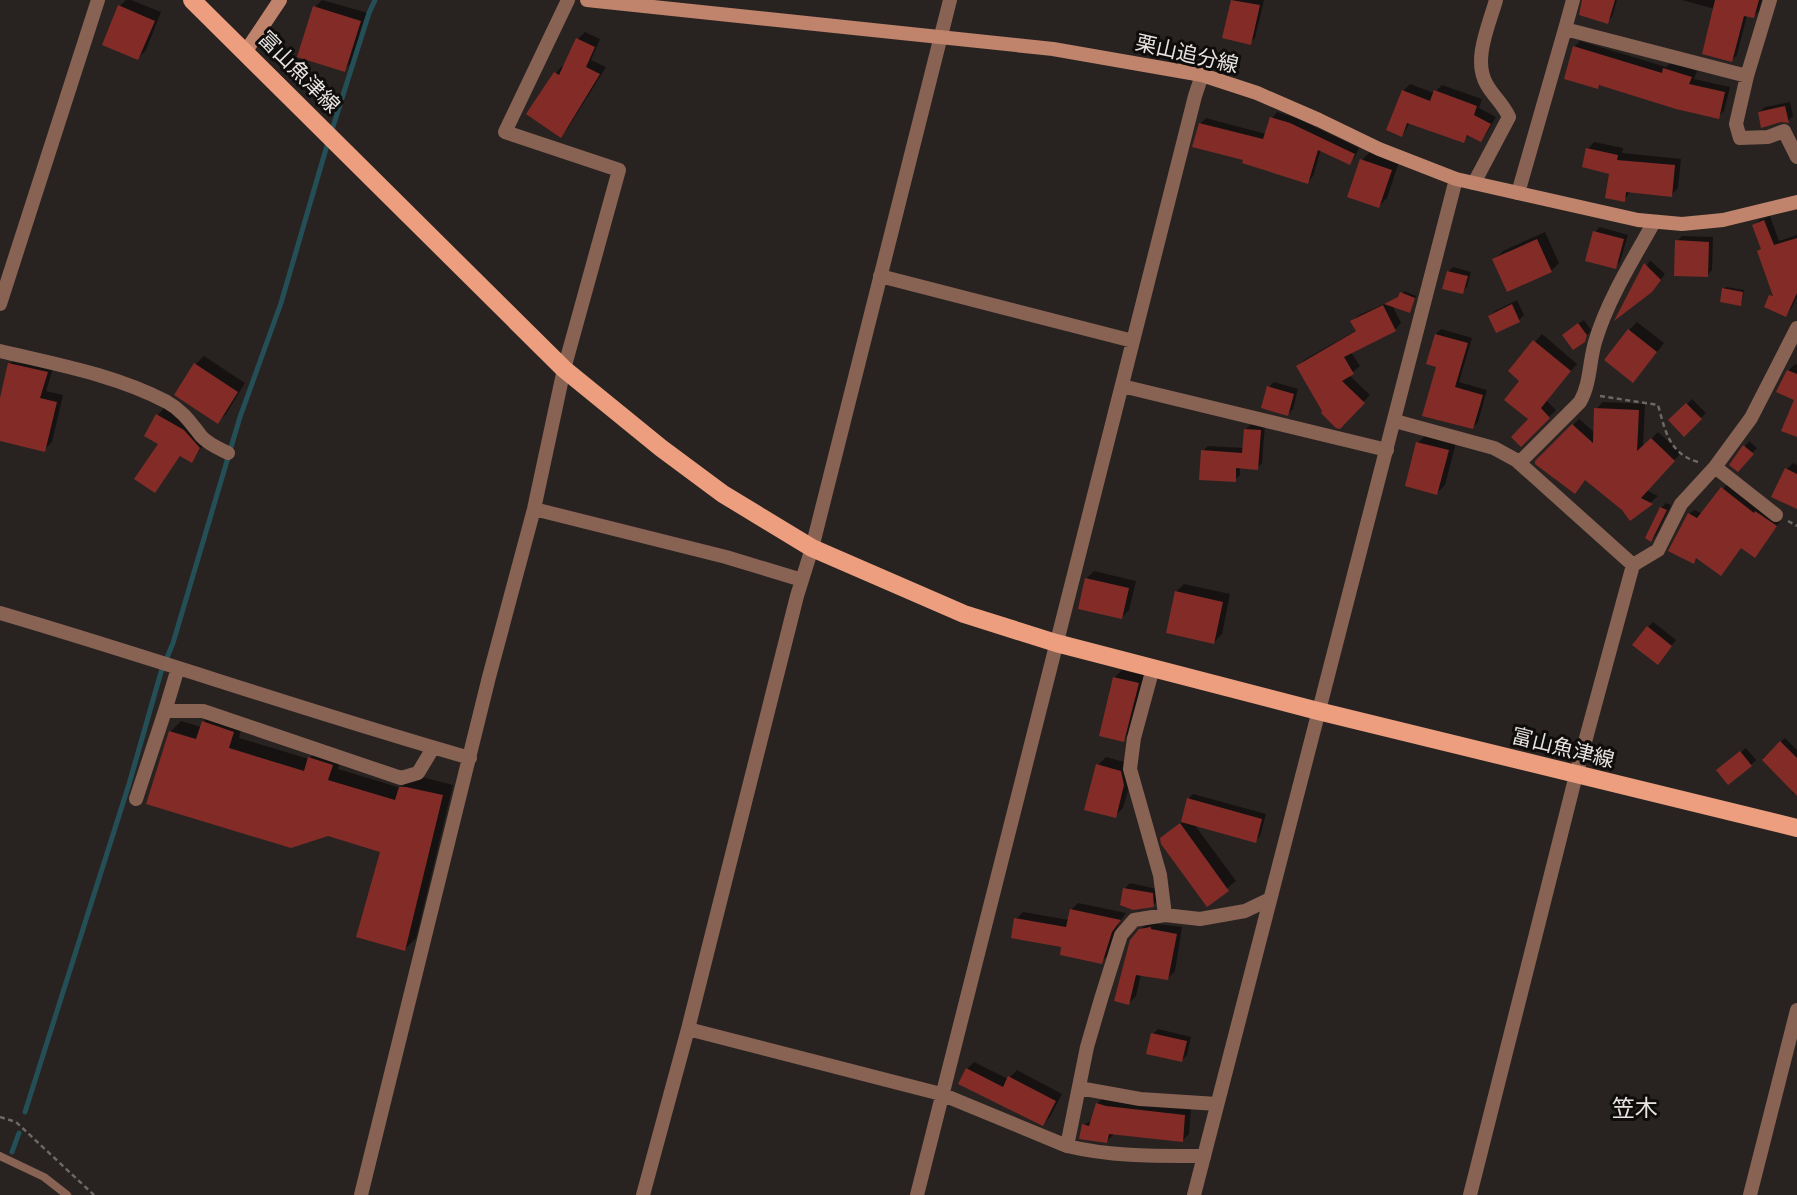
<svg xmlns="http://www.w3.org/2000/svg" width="1797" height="1195" font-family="'IBM Plex Sans','Noto Sans JP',sans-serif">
<rect width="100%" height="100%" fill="#282321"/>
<path fill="#0007" d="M126 0H131L161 12 146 50 138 58 120 6Z
M322 0 368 13 352 62 344 70 315 7Z
M1233 0H1264L1255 38 1250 43 1225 37Z
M1585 0H1617L1612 17 1607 22Z
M1682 0H1762L1759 11 1754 16 1747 15 1737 55 1732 60 1715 9Z
M585 32 600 39 591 60 606 67 568 128 561 135 528 114 556 73 562 66 565 67 578 39Z
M1580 41 1666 67 1671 63 1697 71 1694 79 1730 87 1724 111 1718 117 1601 84 1598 87 1574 47Z
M1410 84 1434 93 1442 85 1482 99 1479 108 1496 117 1487 133 1481 140 1470 134 1463 141 1410 123 1402 135 1403 91Z
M1790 102 1793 116 1788 121 1759 112 1765 107Z
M1277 112 1296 118 1359 148 1355 157 1350 163 1321 149 1313 176 1308 182 1245 158 1200 124 1206 118 1266 134 1272 118Z
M1594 142 1623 148 1622 153 1681 159 1678 188 1671 195 1631 191 1624 200 1611 172 1588 149Z
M1370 152 1399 162 1387 198 1379 206 1362 160Z
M1770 216 1779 241 1797 235V297L1791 309 1785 315 1771 296 1774 294 1763 248 1754 226 1760 220Z
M1600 227 1628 235 1620 262 1615 267 1595 232Z
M1545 232 1559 263 1551 271 1495 259 1503 251Z
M1682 236 1713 237 1712 270 1707 275 1677 241Z
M1650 260 1665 274 1657 285 1619 315Z
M1453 267 1471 272 1467 287 1462 292 1448 272Z
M1726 287 1744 290 1742 302 1740 304 1723 289Z
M1404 291 1416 296 1411 309 1392 305 1401 323 1395 330 1351 352 1360 366 1349 375 1370 395 1339 427 1298 366 1304 360 1357 330 1352 321 1359 315 1400 297Z
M1517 300 1524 315 1519 320 1496 331 1490 316 1495 311Z
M1584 320 1591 330 1584 340 1569 330Z
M1637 322 1664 343 1641 372 1629 330Z
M1441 329 1472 338 1459 382 1487 390 1478 422 1473 427 1438 366 1436 334Z
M1542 334 1577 364 1546 400 1556 410 1521 445 1531 419 1522 381 1510 371Z
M17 356 54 365 46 391 63 395 52 442 44 450 0 439V405L10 364Z
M204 356 245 383 226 414 218 422 196 364Z
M1795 364 1797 365V436L1796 399 1788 371Z
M1274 382 1298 389 1293 409 1288 414 1269 387Z
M1692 399 1706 413 1684 435 1670 420Z
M1603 402 1645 404 1643 447 1658 432 1681 453 1646 490 1658 496 1631 519 1623 509 1586 478 1537 461 1579 419 1595 433 1596 409Z
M164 408 191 423 206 441 192 461 181 455 155 491 160 443 158 415Z
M1251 424 1265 425 1262 463 1257 468 1240 467V475L1235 480 1203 451 1208 446 1244 448 1246 429Z
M1426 435 1456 443 1445 485 1437 493 1418 443Z
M1749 441 1757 448 1736 469 1731 465Z
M1793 463 1797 465V507L1786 470Z
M1727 484 1781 520 1759 551 1742 546 1698 557 1693 562 1689 514 1694 510 1703 514Z
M1666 503 1671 505 1656 535 1651 540 1661 508Z
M1094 571 1136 581 1129 610 1121 618 1086 579Z
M1184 584 1230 594 1222 634 1214 642 1176 592Z
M1653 622 1676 640 1662 657 1648 627Z
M1122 670 1146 676 1131 732 1123 740 1114 678Z
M214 711 243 721 239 738 309 759 320 747 342 754 338 769 401 788 412 777 418 776 453 785 416 938 405 949 382 851 170 732 181 721 201 727 203 722Z
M1785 738 1797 750V795L1792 793 1794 790 1763 758Z
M1746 748 1756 760 1751 765 1724 766Z
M1106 757 1128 763 1132 776 1123 808 1115 816 1098 765Z
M1193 794 1266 814 1260 836 1255 841 1194 824 1236 881 1207 904 1162 839 1183 821 1188 799Z
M1130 883 1157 889 1159 900 1153 905 1125 888Z
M1078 903 1126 913 1119 923 1108 955 1101 962 1016 919 1023 912 1069 920 1071 910Z
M1148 923 1182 927 1175 971 1168 978 1141 974 1136 996 1129 1003 1140 930Z
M1158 1029 1191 1037 1187 1055 1182 1060 1153 1034Z
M974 1062 1008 1079 1017 1070 1062 1094 1050 1117 1043 1124 960 1083 967 1069Z
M1104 1097 1191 1109 1189 1134 1182 1141 1114 1134 1107 1141 1084 1125 1093 1119 1097 1104Z"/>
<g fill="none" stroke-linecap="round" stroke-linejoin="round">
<path stroke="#244f56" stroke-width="5" d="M331 133 369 13 375 0
M25 1112 129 784 161 672 173 643 240 417 281 303 328 142
M12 1152 19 1133"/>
</g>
<path fill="#832c27" d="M1231 0 1260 5 1251 45 1222 38Z
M1582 0H1615L1608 24 1579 15Z
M1715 0H1759L1754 18 1744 16 1732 62 1702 54Z
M118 5 155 21 138 60 102 45Z
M313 6 361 21 345 72 297 57Z
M576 38 595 47 586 67 600 74 561 138 526 114 554 72 559 75Z
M1573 46 1662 73 1663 68 1692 77 1689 84 1725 92 1719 119 1676 109 1599 85 1598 89 1564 79Z
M1402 90 1430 101 1434 90 1477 106 1474 115 1491 124 1481 142 1467 135 1464 143 1407 123 1402 137 1386 130Z
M1785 106 1789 123 1781 122 1761 128 1758 112Z
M1270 117 1290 123 1355 154 1350 165 1318 150 1308 184 1242 163 1243 160 1192 147 1199 123 1263 139Z
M1586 148 1618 155 1617 160 1675 165 1672 197 1626 192 1625 202 1605 198 1609 174 1582 167Z
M1360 159 1392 170 1379 208 1347 197Z
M1764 220 1774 245 1797 238V293L1786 317 1764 307 1769 295 1773 296 1757 251 1761 249 1752 225Z
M1593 231 1624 239 1616 269 1585 261Z
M1537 239 1552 272 1507 292 1492 259Z
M1675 240 1709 242 1708 277 1674 276Z
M1644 263 1661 280 1652 292 1614 321Z
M1447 271 1468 276 1463 294 1442 289Z
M1722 288 1743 292 1741 306 1720 302Z
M1400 292 1415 298 1410 313 1384 304 1398 297Z
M1512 304 1520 322 1496 333 1488 316Z
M1383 305 1396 331 1344 357 1354 374 1342 381 1365 403 1340 429 1336 428 1321 413 1322 411 1296 366 1356 331 1350 321Z
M1578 323 1587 335 1585 342 1573 350 1562 335Z
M1628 329 1657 352 1633 383 1604 360Z
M1435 334 1468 343 1455 387 1483 395 1473 429 1422 416 1436 367 1426 364Z
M1533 340 1571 371 1541 408 1550 418 1521 447 1511 437 1528 419 1504 400 1519 381 1508 371Z
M8 363 48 372 40 398 57 402 45 452 0 441V398Z
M194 363 238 392 218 424 174 395Z
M1787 370 1797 374V437L1781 431 1794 400 1776 392Z
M1267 386 1294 394 1288 416 1261 408Z
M1686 403 1702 419 1684 437 1668 420Z
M1594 408 1639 410 1637 451 1651 438 1675 461 1641 498 1653 504 1630 521 1622 510 1585 480 1575 494 1535 464V461L1572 424 1593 443Z
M156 414 184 430 200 448 192 463 180 456 155 493 134 479 158 444 144 436Z
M1244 429 1261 430 1258 470 1236 468V482L1199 480 1201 450 1242 453Z
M1416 442 1449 450 1437 495 1405 486Z
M1743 445 1754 454 1738 472 1729 465Z
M1785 468 1797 474V509L1771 497Z
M1721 487 1754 513 1755 511 1777 526 1755 558 1741 548 1721 576 1696 558 1694 564 1668 551 1688 513 1697 518Z
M1660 507 1667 510 1651 542 1645 538Z
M1085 578 1129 588 1122 619 1078 609Z
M1175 591 1223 602 1214 644 1166 633Z
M1647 626 1672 646 1658 665 1632 645Z
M1113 677 1139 683 1124 742 1099 736Z
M202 721 234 732 229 748 304 771 308 757 333 765 328 780 395 800 399 787H406L443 795 405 951 356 937 380 852 328 836 291 848 146 804 169 731 196 739Z
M1780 741 1797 758V796L1762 760Z
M1740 751 1752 766 1728 785 1716 770Z
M1096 764 1121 771 1124 785 1116 818 1084 810Z
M1187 798 1262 819 1256 843 1181 822Z
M1180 823 1229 891 1207 907 1161 844 1160 838Z
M1123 888 1153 893 1154 907 1133 910 1120 905Z
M1070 909 1121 920 1112 932 1102 964 1060 955 1061 947 1011 938 1014 918 1066 927Z
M1151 927V929L1177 934 1168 980 1136 975 1129 1005 1114 1001 1130 940 1139 929Z
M1151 1033 1187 1041 1182 1062 1146 1054Z
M966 1068 1003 1087 1008 1076 1056 1101 1043 1126 958 1084Z
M1096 1103 1106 1106 1185 1115 1183 1142 1109 1134 1107 1143 1079 1139 1082 1124 1089 1126Z"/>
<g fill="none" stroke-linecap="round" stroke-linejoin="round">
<path stroke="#6c6866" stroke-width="2.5" stroke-dasharray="5 3.5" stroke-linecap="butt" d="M1600 396 1658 405C1665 430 1669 454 1698 462
M1788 521 1797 526
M0 1117 16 1122 94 1195"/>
<path stroke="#886253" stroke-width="8" d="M0 1156 44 1177 67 1195"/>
<path stroke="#886253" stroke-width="14" d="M1573 0 1565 29 1747 76
M1770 0 1747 76 1736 124 1740 138 1768 137 1784 131 1797 157
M1474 183 1509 117C1503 104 1494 97 1487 85 1472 61 1489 25 1496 0
M1518 193 1565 29
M880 276 1133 341
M0 304 98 0
M0 351C55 364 116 375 167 402 183 411 190 422 201 436 208 444 218 448 228 453
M1122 386 1387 450
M1395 421 1494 448 1516 460 1633 565
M1519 463 1580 402C1591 383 1589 359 1596 339 1608 299 1634 258 1654 222
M1715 467 1776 515
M534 509 726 557 802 580
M0 613C157 659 312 713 470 758
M1153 668 1134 738 1130 769 1160 875 1165 915
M165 711 178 668
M136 799 165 711H203L401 778 418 773 433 748
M688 1029 941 1094 1067 1146
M1079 1088 1140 1099 1217 1104
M1204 1156C1157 1156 1113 1157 1067 1146L1087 1047 1101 999 1121 935 1134 920 1165 915 1200 919 1245 911 1270 899
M361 1195 489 677 534 509 564 369 619 170 505 132 568 0
M643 1195 688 1029 797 596 812 548 950 0
M917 1195 1195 96 1202 75
M1470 1195 1576 775 1633 565 1658 550 1681 504 1715 467 1751 418 1797 328
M1750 1195 1797 1010"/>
<path stroke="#886253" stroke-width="14" d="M1194 1195 1456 179"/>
<path stroke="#c0846c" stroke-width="14" d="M587 0 1053 49 1202 75 1257 93 1319 120 1379 149 1456 179 1638 220 1682 224 1723 220 1797 202
M246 51 280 0"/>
<path stroke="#ec9e7f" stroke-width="18" d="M192 0 564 369 661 448 723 494 812 548 964 614 1056 643 1318 711 1797 828"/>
</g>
<g text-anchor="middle" stroke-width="6" stroke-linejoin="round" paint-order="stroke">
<g font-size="21" fill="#e6e3e1" stroke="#0f0d0c">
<text transform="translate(1187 54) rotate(13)" y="7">栗山追分線</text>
<text transform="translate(299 72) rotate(45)" y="7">富山魚津線</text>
<text transform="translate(1563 748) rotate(14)" y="7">富山魚津線</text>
</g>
<g font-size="23" fill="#e6e3e1" stroke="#0f0d0c">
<text x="1635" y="1116">笠木</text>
</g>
</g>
</svg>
